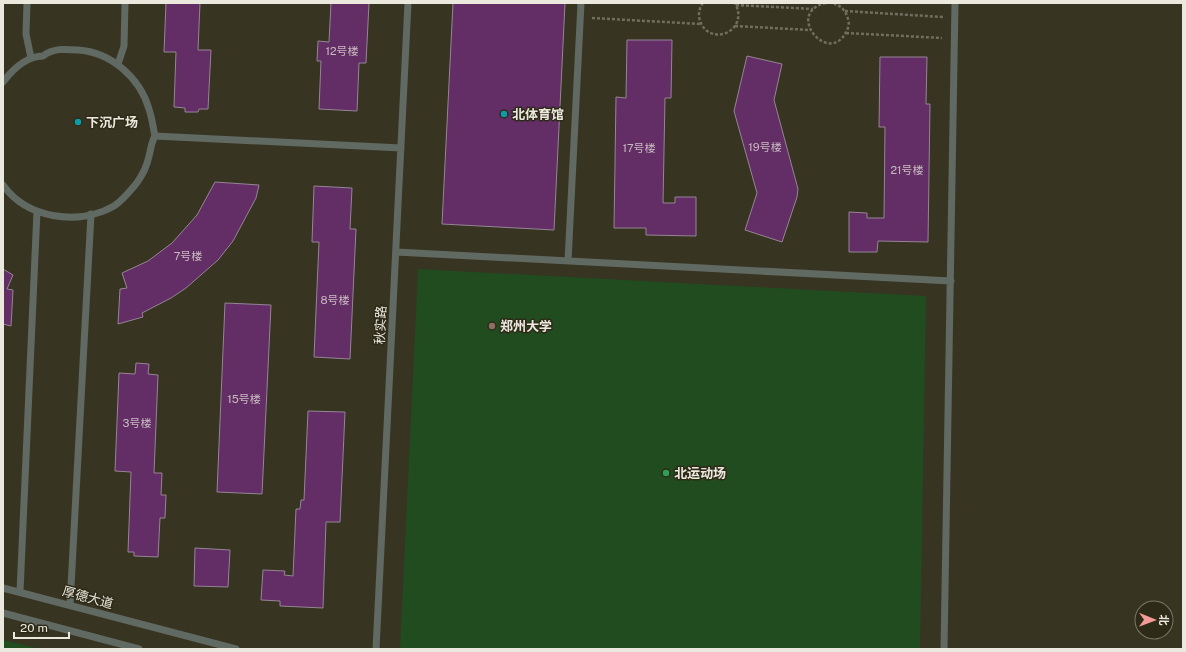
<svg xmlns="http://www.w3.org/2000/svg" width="1186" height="652" font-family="'Public Sans','Noto Sans SC',sans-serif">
<rect width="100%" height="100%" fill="#383422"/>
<path fill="#204c1f" d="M418 269 926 296 920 649H400Z
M3 640 40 649H3Z"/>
<path fill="#622e65" stroke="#958595" d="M166 3H200L198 50H211L208 109H199L198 112H185V108L174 107 176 52H164Z
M331 3H369L366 63H359L357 111 319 109 321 61H317L318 41 329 42Z
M453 3H565L554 230 442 224Z
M627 40H672L671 98H665L663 203H675V197H696V236L646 235V228H614L616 97 626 98Z
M747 56 782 64 774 100 798 189 797 197 782 242 745 230 757 193 734 111Z
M880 57H927L926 104H930L928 242 878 241 877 252H849V212L867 213V218H884L885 127H879Z
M215 182 259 185 256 198 233 241 218 260 186 288 171 298 142 313 143 317 118 324 120 289 127 288 122 273 148 261 172 243 197 215Z
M314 186 352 188 350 229H356L350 359 314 357 319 242H312Z
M3 269 13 275 7 289 13 290 11 326 3 324Z
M225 303 271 305 262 494 217 492Z
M136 363 149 364 148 374 158 375 154 473H162L161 495H166L165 518H160L158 557 134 556V552H128L131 472 115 471 119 373 135 374Z
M308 411 345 412 340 522H326L323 608 280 606V601L261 600 263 570 285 571 284 575 293 576 296 509H300L301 500H304Z
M195 548 230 550 228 587 194 586Z"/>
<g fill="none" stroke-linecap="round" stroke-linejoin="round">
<path stroke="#726e5f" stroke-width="2.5" stroke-dasharray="3 2" stroke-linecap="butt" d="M703 3C699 8 698 15 700 21 710 48 750 31 735 3
M826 3C781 13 834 73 849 25 848 14 843 5 831 3
M736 5 813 9
M845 11 943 17
M592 18 701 24
M735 26 810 30
M846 33 942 38"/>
<path stroke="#616963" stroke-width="7" d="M27 3 26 34 31 58
M118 64 124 46 125 3
M3 82C13 69 27 56 43 56 53 48 65 49 78 50 111 52 140 78 149 109 152 118 153 127 155 136 151 143 151 149 149 156 147 166 142 176 136 184 130 191 122 201 114 206 79 226 27 219 3 185
M155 136 401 148
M396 252 951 281
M568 261 581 3
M3 588 236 649
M20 592 37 211
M70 605 91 214
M3 613 139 649
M376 649 408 3
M944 649 955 3"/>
</g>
<g fill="#0f9aa8" stroke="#2e2a18" stroke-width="1.5">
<circle cx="504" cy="114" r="4"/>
<circle cx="78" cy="122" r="4"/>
</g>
<circle fill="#8d6e63" stroke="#2e2a18" stroke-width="1.5" cx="492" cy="326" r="4"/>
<circle fill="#2e9e5b" stroke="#2e2a18" stroke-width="1.5" cx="666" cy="473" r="4"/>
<g text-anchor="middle" stroke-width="3" stroke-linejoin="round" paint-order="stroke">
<g font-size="11" fill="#c9bac0">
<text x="342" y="55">12号楼</text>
<text x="765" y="151">19号楼</text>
<text x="639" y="152">17号楼</text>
<text x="907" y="174">21号楼</text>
<text x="188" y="260">7号楼</text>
<text x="335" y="304">8号楼</text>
<text x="244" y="403">15号楼</text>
<text x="137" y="427">3号楼</text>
</g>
<g font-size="13" font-weight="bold" fill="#ebe9de" stroke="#2e2a18" text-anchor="start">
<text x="512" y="119">北体育馆</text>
<text x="86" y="127">下沉广场</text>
<text x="500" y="331">郑州大学</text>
<text x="674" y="478">北运动场</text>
</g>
<g font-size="13" fill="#ebe9de" stroke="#2e2a18">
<text transform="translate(380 325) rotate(-87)" y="5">秋实路</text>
<text transform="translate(88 597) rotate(15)" y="5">厚德大道</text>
</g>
</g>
<rect width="1186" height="652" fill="none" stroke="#ebe9de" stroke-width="8"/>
<g transform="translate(1154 620) rotate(91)"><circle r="19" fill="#2e2a18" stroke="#7a7667"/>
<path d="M0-3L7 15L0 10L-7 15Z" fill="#f59b97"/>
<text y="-6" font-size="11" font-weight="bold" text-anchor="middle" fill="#ebe9de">北</text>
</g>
<path d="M14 632v6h55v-6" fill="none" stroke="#ebe9de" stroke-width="2"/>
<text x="20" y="632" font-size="12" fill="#ebe9de" stroke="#2e2a18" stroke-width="3" paint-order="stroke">20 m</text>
</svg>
